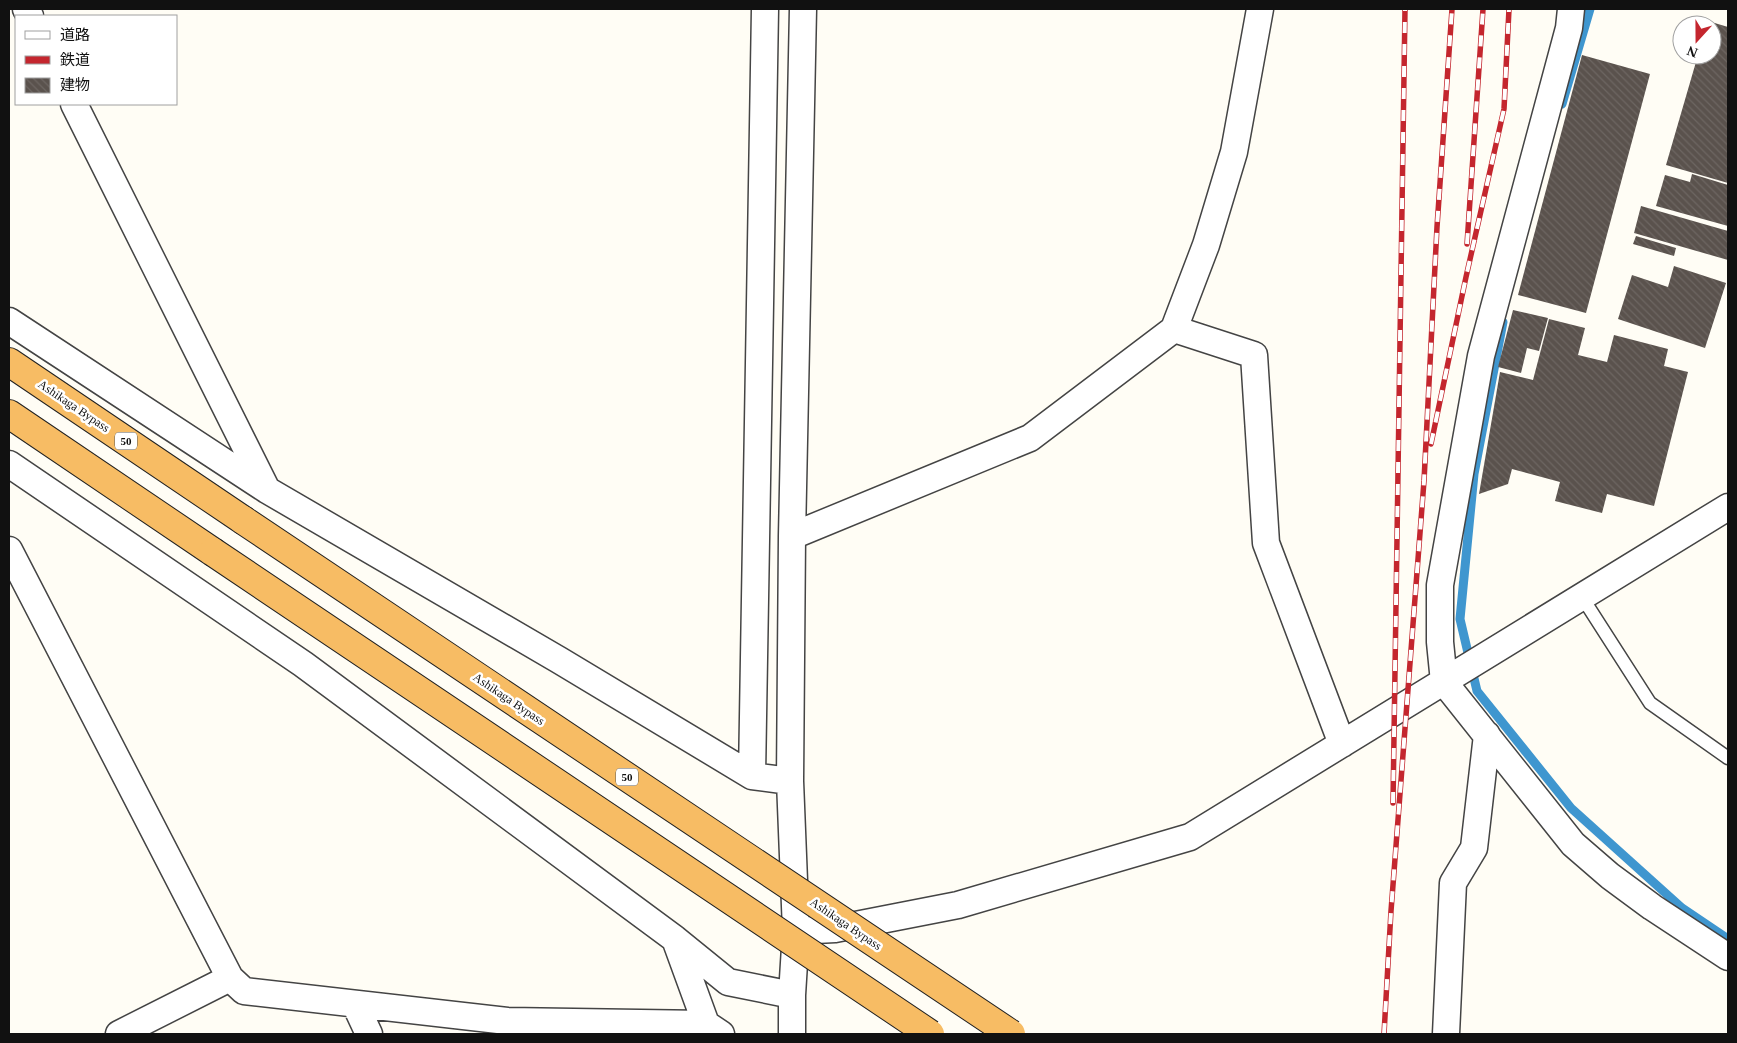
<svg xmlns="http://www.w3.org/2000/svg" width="1737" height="1043" font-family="'Times New Roman','Noto Sans JP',serif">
<defs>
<pattern id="building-back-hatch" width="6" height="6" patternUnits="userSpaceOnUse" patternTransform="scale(1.25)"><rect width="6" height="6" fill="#5a524d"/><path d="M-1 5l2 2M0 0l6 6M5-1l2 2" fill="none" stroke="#6d6662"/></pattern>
</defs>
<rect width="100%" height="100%" fill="#fffdf5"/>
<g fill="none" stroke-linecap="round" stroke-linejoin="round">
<path stroke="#3f96cf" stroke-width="9" d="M1562 104 1590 9
M1503 322 1474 474 1460 619 1477 691 1571 808 1682 908 1728 939"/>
</g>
<path fill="url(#building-back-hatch)" d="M1708 21 1728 27V183L1666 165 1698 55H1712V25H1706Z
M1582 55 1650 74 1586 313 1518 295Z
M1692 174 1728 185V226L1656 206 1665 175 1690 182Z
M1641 206 1728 231V260L1634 233Z
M1636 236 1676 248 1674 256 1633 244Z
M1674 266 1726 283 1705 348 1618 319 1632 275 1668 287Z
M1513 310 1548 318 1539 351 1527 348 1521 373 1498 367Z
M1549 319 1585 328 1578 355 1607 362 1614 335 1668 349 1664 366 1688 372 1654 506 1607 494 1602 513 1555 501 1560 482 1512 469 1508 484 1479 494 1500 372 1533 380Z"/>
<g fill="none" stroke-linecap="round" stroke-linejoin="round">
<g stroke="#444" stroke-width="15">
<path id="service" d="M1582 597 1650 703 1728 758"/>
</g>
<g stroke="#444" stroke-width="29">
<path id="minor" d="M26 9 30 16
M1260 9 1234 152 1206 245 1174 329 1254 355 1266 543 1342 744
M1571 9 1569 28 1481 356 1440 585V642L1444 682 1573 844 1610 876 1652 907 1728 957
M74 104 266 488
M9 321 267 490 559 660 752 776 790 781
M9 464 303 664 675 939 728 982 792 995
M792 536 1030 438 1174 329
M9 550 230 978 244 991 507 1021 706 1024
M752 776 765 9
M796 931 835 929 958 905 1190 837 1728 507
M675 939 706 1024 721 1034
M355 1004 369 1034
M119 1034 230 978
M792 1034V995L796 931 790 781 792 536 803 9
M1446 1034 1453 883 1474 848 1487 735"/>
</g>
<g stroke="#222" stroke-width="30">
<path id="trunk" d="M9 362 243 520
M9 414 213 552"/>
</g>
<use href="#service" stroke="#fff" stroke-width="12"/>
<use href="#minor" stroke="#fff" stroke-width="26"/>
<use href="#trunk" stroke="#f7bc64" stroke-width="28"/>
<g stroke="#c4262e" stroke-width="5.5">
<path id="rail" d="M1467 244 1483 9
M1431 444 1466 277 1504 109 1509 9
M1393 803 1405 9
M1384 1034 1391 911 1424 481 1437 227 1452 9"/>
</g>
<use href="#rail" stroke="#fff" stroke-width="4" stroke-dasharray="11" stroke-linecap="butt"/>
<g stroke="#222" stroke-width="30" stroke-linecap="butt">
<path id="trunk-bridge" d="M243 520 1011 1034
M213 552 930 1034"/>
</g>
<use href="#trunk-bridge" stroke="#f7bc64" stroke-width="28"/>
</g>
<g text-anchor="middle" stroke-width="5" stroke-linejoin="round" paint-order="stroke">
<g fill="#fff" stroke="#585858" stroke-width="1">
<rect x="115" y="432.5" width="22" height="17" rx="4"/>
<rect x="616" y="768.5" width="22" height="17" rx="4"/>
</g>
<g font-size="11" font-weight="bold" fill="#111">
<text x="126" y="445">50</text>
<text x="627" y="781">50</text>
</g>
<g font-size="12" fill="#111" stroke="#fff">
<text transform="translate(74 406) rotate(34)" y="4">Ashikaga Bypass</text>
<text transform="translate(509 699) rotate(34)" y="4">Ashikaga Bypass</text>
<text transform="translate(846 924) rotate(34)" y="4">Ashikaga Bypass</text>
</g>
</g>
<rect width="1737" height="1043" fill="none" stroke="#111111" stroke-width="20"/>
<rect x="15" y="15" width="162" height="90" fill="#ffffff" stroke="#a0a0a0"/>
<rect x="25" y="31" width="25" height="8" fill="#ffffff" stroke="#a0a0a0"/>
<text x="60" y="40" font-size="15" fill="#111111">道路</text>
<rect x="25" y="56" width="25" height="8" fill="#c4262e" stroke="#a0a0a0"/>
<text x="60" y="65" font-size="15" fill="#111111">鉄道</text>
<rect x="25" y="78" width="25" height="15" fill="url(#building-back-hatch)" stroke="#a0a0a0"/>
<text x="60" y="90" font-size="15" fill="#111111">建物</text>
<g transform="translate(1697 40) rotate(201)"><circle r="24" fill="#ffffff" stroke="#a0a0a0"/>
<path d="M0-4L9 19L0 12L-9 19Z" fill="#c4262e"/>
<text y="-8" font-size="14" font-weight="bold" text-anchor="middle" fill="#111111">N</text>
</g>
</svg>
